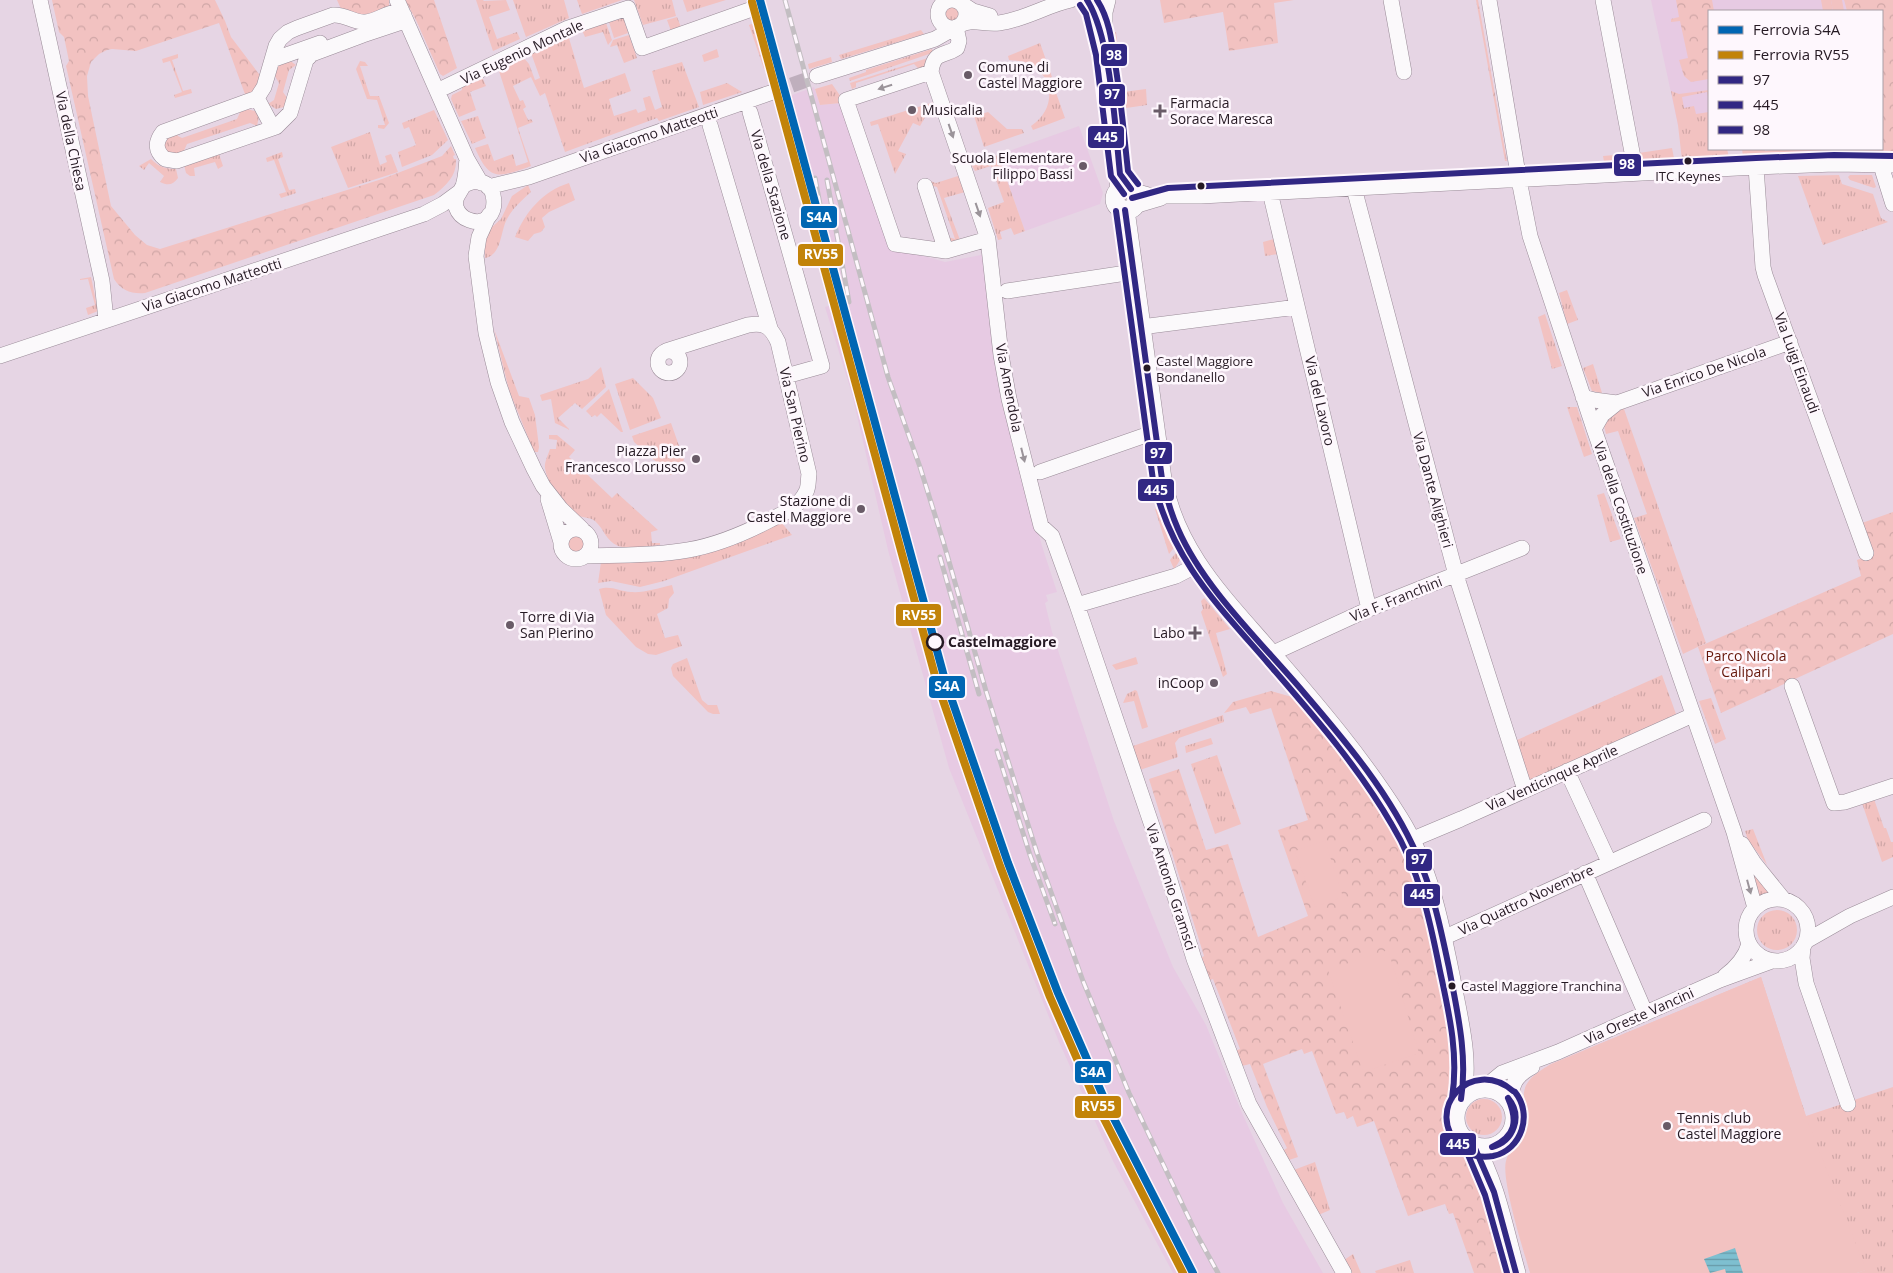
<svg xmlns="http://www.w3.org/2000/svg" width="1893" height="1273" font-family="'Open Sans',sans-serif">
<defs>
<pattern id="grass-tufts" width="24" height="20" patternUnits="userSpaceOnUse" patternTransform="scale(1.25)"><rect width="24" height="20" fill="#f2c2c1"/><path d="M3 7l-1-3M5 7V3M7 7l1-3M15 17l-1-3M17 17v-4M19 17l1-3" fill="none" stroke="#cfa6a6"/></pattern>
<pattern id="park-crowns" width="20" height="18" patternUnits="userSpaceOnUse" patternTransform="scale(1.25)"><rect width="20" height="18" fill="#f2c2c1"/><path d="M2 6a3 3 0 1 1 6 0M12 15a3 3 0 1 1 6 0" fill="none" stroke="#cfa6a6"/></pattern>
<pattern id="water-rules" width="6" height="5" patternUnits="userSpaceOnUse" patternTransform="scale(1.25)"><rect width="6" height="5" fill="#7ebfd0"/><path d="M0 2.5h6" fill="none" stroke="#679aa8"/></pattern>
</defs>
<rect width="100%" height="100%" fill="#e6d5e4"/>
<path fill="#e7cae3" d="M1651 0H1844L1847 11H1709V120L1678 125Z
M814 87 820 105 841 103 902 250 945 262 986 254 997 379 1042 546 1057 592 1046 595 1048 601 1045 603 1052 632 1114 821 1173 967 1206 1025 1242 1113 1283 1203 1323 1273H1173L1113 1161 1059 1042 949 768 888 550 852 394 825 307 836 304 781 99Z
M1079 126 1103 193 1100 204 1025 231 998 155Z"/>
<path fill="url(#grass-tufts)" d="M476 0H483L484 1 506 0 510 10 489 17 497 39 517 32 520 39 493 51Z
M513 0H564L569 18 526 37Z
M577 0H622L582 14Z
M634 0H672L676 16 643 25Z
M683 0H726L687 12Z
M1476 0H1478L1507 161H1505Z
M1821 0H1831L1833 11H1823Z
M954 5 961 11V17L949 23 944 19 943 13 948 6Z
M677 17 681 27 671 31 667 20Z
M624 18 628 33 614 38 609 22Z
M606 23 612 40 608 45 603 32 585 37 582 30Z
M754 23 767 68 764 69 749 25Z
M921 30 924 34 841 59 839 55Z
M1116 32 1122 81 1117 82 1112 33Z
M568 35 584 88 625 73 631 91 609 99 614 116 636 109 638 113 646 110 643 98 650 96 655 110 662 107 652 71 682 62 699 107 659 121 657 118 565 152 545 93 540 96 531 77 513 86 520 101 523 100 526 107 523 109 528 120 531 119 533 122 518 128 531 166C500 177 490 183 475 148L488 144 494 161 513 154 516 166 528 162 499 71 503 70 502 67 523 57 529 64 535 80 540 78 531 53Z
M629 35 637 58 624 63 617 45 610 47 613 40Z
M1040 43 1052 77 1046 79C1033 62 1031 62 1009 60L1008 56Z
M717 49 719 57 704 62 702 55Z
M932 49V53L850 81 849 78 866 72V70Z
M178 54V58L172 60 183 91 191 89 192 93 175 98 174 95 182 92 170 61 163 63 162 59Z
M831 57 832 62 809 69 808 64Z
M931 57 926 68 920 70 914 64 856 83V87L852 89 850 83Z
M289 60 296 65 289 70 283 92 290 102 288 106 276 109 268 104 274 100 279 83 273 73 274 68Z
M360 61 365 62 368 66H360L370 96H379L389 123 384 129 378 128V125H385L377 100 367 99 356 69Z
M482 77 486 86 470 92 476 110 459 117 451 99 452 95 462 90V87Z
M727 83 742 92 703 105 700 92Z
M832 84 841 97V103L820 105 815 89Z
M1049 87H1054L1065 118 1033 130 1031 126C1045 116 1051 104 1049 87Z
M1146 89 1147 105 1126 108 1123 92Z
M1709 90V101L1707 92 1682 97 1684 108 1694 106 1696 114 1709 112V149H1727L1729 157 1682 160 1678 125 1671 91 1679 94Z
M934 102 920 126 913 123 898 151 906 154 895 174 878 124 871 126 870 122Z
M242 108 255 111 259 116 257 126 250 123 187 144 182 155 167 154 163 144 164 139 176 131 178 136 182 138 237 119Z
M434 110 448 140 432 155 402 167 398 152 416 145 409 127 404 129 402 123Z
M988 112 1007 129H1022L1024 133 984 147 974 116Z
M478 116 486 138 472 144 461 121Z
M370 132 380 165 387 162 385 156 391 154 398 172 348 188 331 147Z
M1672 148 1675 163 1648 166 1644 165 1639 153Z
M1742 149H1765V151L1780 149H1876L1877 152 1743 157Z
M282 152 283 157 278 159 289 190 295 189 296 193 281 198 279 194 286 192 274 160 267 162 266 158Z
M219 154 223 166 218 169 215 162 194 168 195 176H190L186 173 184 165Z
M1626 154 1625 165 1605 167 1603 156Z
M998 155 1025 231 1014 235 1011 228 1000 232 1002 239 998 240 988 208 1004 202 991 166 975 171 971 164Z
M151 159C159 167 166 169 176 169L178 178C173 185 168 186 160 182L164 176 149 163 144 170 139 166Z
M1839 175 1842 184 1873 194 1881 218 1888 222 1823 245 1798 176Z
M1850 175H1872L1876 187 1874 188 1850 180 1848 177Z
M958 176 965 192 944 198 960 240 948 243 945 236 955 239 937 187 929 185 927 180 936 183Z
M569 183 575 200 549 212 542 218 545 227 541 232 534 234 528 241 515 237C525 212 543 191 569 183Z
M528 185 531 192C522 200 513 208 507 219 500 232 502 255 485 258V239L492 227 501 219 512 196Z
M1274 239 1278 254 1265 256 1263 242Z
M91 277 98 311 88 315 86 308 95 305 88 279 80 280V279Z
M1567 290 1578 320 1567 324 1559 293Z
M1545 314 1562 366 1552 369 1538 317Z
M494 329 519 396 529 398 535 415 539 447 538 452H534L509 390Z
M1593 364 1602 393 1592 391 1583 368Z
M601 367 606 387 582 409 575 403 558 418 570 430 555 423 551 399 542 401 540 395 588 379Z
M633 378 653 398 661 418 630 430 615 384Z
M609 389 623 432H621L601 413 597 417 595 415 592 417 586 411Z
M1567 407H1577L1592 454 1584 457Z
M1624 409 1706 643 1683 654 1634 518 1647 514 1618 431 1606 434 1604 426 1615 410Z
M671 423 684 460 671 475 634 442 632 436Z
M549 435H557L575 450 569 457 612 498 617 493 658 530 651 532 652 543H660V545C648 546 630 550 618 546 606 541 604 529 595 521 590 517 583 518 577 515 564 508 547 483 545 468 544 463 548 455 550 449H556L557 440 549 439Z
M1604 493 1621 539 1610 542 1597 495Z
M1160 507 1168 539H1174L1176 545 1169 554 1155 509Z
M781 522 792 535 664 581 640 587 611 581 598 583 601 562H650Z
M566 544a10 10 0 1 1 20 0a10 10 0 1 1-20 0Z
M1179 549C1183 558 1179 562 1174 569L1170 560Z
M672 585 674 593 669 599 668 608 657 614 665 638 678 635 682 646 656 655 648 654 636 647 606 615 599 589C611 585 619 591 631 592 644 593 659 588 672 585Z
M1204 598 1230 629 1216 633 1227 674 1223 677 1201 612 1203 609 1201 601Z
M1136 657 1138 664 1116 670 1112 665Z
M687 658 702 700 708 705H717L720 714H713L708 712 673 676 671 668 673 664Z
M1662 675 1676 714 1529 781 1517 740Z
M1135 690 1137 691 1148 727 1142 729 1134 701 1123 703 1127 694Z
M1711 698 1726 739 1715 744 1699 701Z
M1223 715 1224 722 1179 738 1175 743 1178 757 1137 771 1130 747Z
M1211 738 1213 744 1186 753 1185 746Z
M1217 755 1241 824 1215 834 1191 764Z
M1874 799 1884 828H1886L1891 842H1893V857L1882 862 1862 803Z
M1753 829 1767 865 1748 840 1745 831Z
M1743 851 1771 893 1765 894 1759 898Z
M1757 930a20 20 0 1 1 40 0a20 20 0 1 1-40 0Z
M1761 977 1806 1116 1893 1087V1273H1857L1865 1270 1834 1190 1585 1050Z
M1466 1117a18 18 0 1 1 36 0a18 18 0 1 1-36 0Z
M1315 1162 1330 1210 1316 1216 1291 1171Z
M1353 1254 1361 1273H1347L1341 1262Z
M1410 1260 1414 1273H1376L1375 1271Z"/>
<path fill="url(#park-crowns)" d="M52 0H215L225 21 231 37 262 78 257 89 246 97 219 23 136 51 112 49 107 50 99 54 91 62 87 76 88 96 111 206 135 235 147 245 160 249 382 179 442 156 451 146 455 155 453 156 454 159H456C457 175 447 185 434 195L145 293C131 294 122 291 114 279L66 66 69 61 64 37 59 32Z
M337 0H389V7L370 18 342 11Z
M405 0H434L457 68 443 76 440 74 416 20Z
M1160 0H1294L1274 3 1278 43 1229 51 1223 12 1164 23Z
M1676 0H1712L1714 11H1709V79L1691 82 1684 76 1679 60 1688 58 1680 21 1671 22V19L1679 17Z
M1844 0H1893V154L1877 152 1876 149H1882V11H1847Z
M1893 512V634L1721 713 1698 647 1861 576 1857 560 1873 554 1862 523Z
M1271 691 1292 697 1332 745 1383 816 1405 854 1422 894 1450 1035 1454 1038 1459 1084 1448 1106 1447 1113 1449 1128 1455 1139 1475 1157 1508 1273H1474L1453 1213 1449 1214 1445 1204 1408 1216 1374 1121 1357 1127 1353 1116 1347 1119 1344 1112 1336 1114 1312 1051 1304 1054 1302 1049 1263 1064 1298 1157 1289 1160 1281 1152 1287 1148 1267 1107 1250 1064 1242 1066 1235 1051 1240 1049 1213 979 1207 981 1199 959 1204 956 1149 779 1179 769 1206 850 1228 844 1258 937 1308 916 1278 830 1308 820 1271 708 1250 714 1246 707 1224 713 1233 702Z"/>
<path fill="#f2c2c1" d="M1831 0H1842L1844 11H1833Z
M1325 841 1343 897 1315 907 1295 851Z
M1388 950 1419 1053 1363 1072 1328 970Z
M1761 977 1806 1117 1866 1270 1857 1273H1530C1524 1251 1501 1181 1506 1161 1510 1146 1525 1138 1526 1121 1527 1113 1524 1106 1524 1098 1522 1081 1538 1072 1551 1064Z"/>
<path fill="url(#water-rules)" d="M1735 1248 1743 1273H1726L1725 1269 1710 1273 1704 1259Z"/>
<g fill="none" stroke-linecap="round" stroke-linejoin="round">
<path stroke="#bfafbd" stroke-width="15" stroke-dasharray="15 8" stroke-linecap="butt" d="M770 93 817 76"/>
<g stroke="#9a8c98" stroke-width="16">
<path id="minor" d="M40 0 102 281 106 320
M397 0 467 159 481 183
M1391 0 1404 72
M1489 0 1519 180 1530 236 1594 429 1734 832 1755 908
M1603 0 1636 173
M938 14a14 14 0 1 1 28 0a14 14 0 1 1-28 0Z
M959 2 973 11 990 16
M397 12 404 15 399 23 363 35 312 54 306 60 290 113 276 127 177 161 165 159C155 151 155 142 163 132L257 98 264 87 276 46 280 39 288 32 297 28 333 15C345 14 354 23 365 22 376 22 385 13 397 12Z
M960 25C973 18 985 25 999 23 1024 20 1047 5 1071 0
M272 60 320 43
M931 72 846 100 895 244 946 251
M817 76 935 39 956 27 959 41 957 48C944 57 934 50 931 72L988 239 1001 355 1009 399 1041 526 1052 536 1077 605
M437 91 568 28 628 8 642 48 752 9
M257 98 273 128
M750 112 822 366 786 376
M710 125 770 328
M1884 165 1883 172 1893 204
M1756 167 1763 267 1765 275 1866 553
M463 186C501 163 505 233 469 220 463 218 458 213 456 207 454 197 460 193 463 186 466 178 466 167 467 159
M925 186 946 251 988 239
M488 187 529 177 770 93
M1354 188 1456 575 1525 790
M1134 191 1152 196H1201L1756 167 1834 164 1893 165
M1270 192 1369 609
M1134 206 1161 198
M489 215 479 237 476 256 486 333 498 382 512 422 534 469 543 486 561 509 582 529
M1007 291 1133 272
M1141 327 1297 307
M658 362a11 11 0 1 1 22 0a11 11 0 1 1-22 0Z
M0 356 424 214 443 204 458 193
M1583 397 1594 400 1617 403
M1594 429 1602 415 1617 403 1790 342
M1040 472 1149 434 1155 433
M548 499 561 542
M561 544a15 15 0 1 1 30 0a15 15 0 1 1-30 0Z
M585 556C619 555 654 556 688 550 717 545 745 533 770 520 784 513 799 507 806 492 809 487 808 479 809 474L778 342C771 327 765 322 748 325L666 351
M1197 565 1176 576 1077 605 1164 861 1194 959 1249 1104 1344 1273
M1271 654 1369 609 1522 548
M1792 686 1834 803 1845 802 1893 786
M1567 771 1609 862
M1411 840 1461 819 1693 715
M1742 844 1754 863 1784 900
M1585 873 1645 1012
M1746 930a31 31 0 1 1 62 0a31 31 0 1 1-62 0Z
M1443 938 1704 820
M1806 941 1850 916 1893 897
M1803 947 1802 958 1806 983 1848 1104
M1725 976C1737 967 1745 958 1749 944
M1485 1087 1502 1073 1558 1052 1720 980 1772 961
M1512 1103C1509 1085 1517 1075 1532 1067"/>
</g>
<g stroke="#9a8c98" stroke-width="20">
<path id="major" d="M1087 0 1098 3 1105 0
M1106 0 1103 12V39L1120 174 1119 192
M1115 199a11 11 0 1 1 22 0a11 11 0 1 1-22 0Z
M1125 210 1162 479C1176 554 1225 600 1272 655 1317 707 1363 761 1399 819 1429 867 1440 925 1451 980 1458 1018 1470 1060 1461 1099
M1455 1118a30 30 0 1 1 60 0a30 30 0 1 1-60 0Z
M1474 1146C1496 1184 1504 1231 1516 1273"/>
</g>
<use href="#minor" stroke="#fbf9fb" stroke-width="15"/>
<use href="#major" stroke="#fbf9fb" stroke-width="19"/>
<g stroke="#c3bec2" stroke-width="5">
<path id="rail" d="M785 0 888 377 920 467 944 544 986 691 1037 853 1083 981 1129 1093 1197 1235 1218 1273
M815 178 828 247
M827 180 849 302
M940 557 979 694
M997 751 1030 855 1055 924"/>
</g>
<use href="#rail" stroke="#fef7fd" stroke-width="3" stroke-dasharray="9" stroke-linecap="butt"/>
<g stroke="#fef7fd" stroke-width="10">
<path id="bus-1" d="M1087 0C1111 38 1115 127 1120 174L1131 189
M1125 210 1162 479C1166 496 1171 513 1178 529 1204 589 1263 644 1305 694 1347 743 1391 795 1417 855 1433 891 1441 930 1449 968 1457 1011 1468 1055 1461 1099
M1474 1146 1494 1192 1516 1273
M1492 1147C1516 1136 1518 1121 1508 1098
M1492 1147C1514 1141 1523 1116 1508 1098"/>
</g>
<g stroke="#fef7fd" stroke-width="10">
<path id="bus-2" d="M1080 5 1086 14 1096 55 1111 176 1124 194
M1116 211 1153 480C1172 560 1216 603 1268 663 1312 714 1358 766 1392 825 1419 869 1430 920 1440 971 1449 1013 1459 1055 1452 1098
M1513 1091C1472 1056 1421 1109 1461 1148 1469 1156 1482 1158 1493 1156 1522 1150 1533 1114 1515 1092
M1466 1150 1485 1195 1507 1273"/>
</g>
<g stroke="#fef7fd" stroke-width="10">
<path id="bus-3" d="M1097 0C1109 18 1112 42 1115 63 1121 99 1124 135 1128 171L1138 184
M1132 198 1168 188 1756 158 1834 155 1893 156"/>
</g>
<use href="#bus-1" stroke="#312783" stroke-width="6"/>
<use href="#bus-2" stroke="#312783" stroke-width="6"/>
<use href="#bus-3" stroke="#312783" stroke-width="6"/>
<g stroke="#fef7fd" stroke-width="11">
<path id="rail-1" d="M760 0 945 680 1008 863 1058 993 1107 1105 1193 1273"/>
</g>
<g stroke="#fef7fd" stroke-width="11">
<path id="rail-2" d="M752 2 937 683 1000 866 1050 997 1099 1109 1183 1273"/>
</g>
<use href="#rail-1" stroke="#0066b3" stroke-width="8"/>
<use href="#rail-2" stroke="#c28309" stroke-width="8"/>
</g>
<defs><path id="oneway-solid" d="M-6-.8H1V-3.2L6.5 0L1 3.2V.8H-6Z" transform="scale(1.25)"/></defs>
<g fill="#9b949a">
<use href="#oneway-solid" transform="translate(885 87) rotate(162)"/>
<use href="#oneway-solid" transform="translate(951 131) rotate(71)"/>
<use href="#oneway-solid" transform="translate(978 210) rotate(71)"/>
<use href="#oneway-solid" transform="translate(1023 455) rotate(76)"/>
<use href="#oneway-solid" transform="translate(1749 887) rotate(75)"/>
</g>
<g fill="#695b67" stroke="#fef7fd" stroke-width="2">
<circle cx="968" cy="75" r="5"/>
<circle cx="912" cy="110" r="5"/>
<path d="M1157.5 103.5h5v5h5v5h-5v5h-5v-5h-5v-5h5z"/>
<circle cx="1083" cy="166" r="5"/>
<circle cx="696" cy="459" r="5"/>
<circle cx="861" cy="509" r="5"/>
<circle cx="510" cy="625" r="5"/>
<path d="M1192.5 625.5h5v5h5v5h-5v5h-5v-5h-5v-5h5z"/>
<circle cx="1214" cy="683" r="5"/>
<circle cx="1667" cy="1126" r="5"/>
</g>
<g fill="#251923" stroke="#fef7fd" stroke-width="2">
<circle cx="1688" cy="161" r="4.5"/>
<circle cx="1201" cy="186" r="4.5"/>
<circle cx="1147" cy="368" r="4.5"/>
<circle cx="1452" cy="986" r="4.5"/>
</g>
<circle fill="#fef7fd" stroke="#251923" stroke-width="2.5" cx="935" cy="642" r="8"/>
<g text-anchor="middle" stroke-width="5" stroke-linejoin="round" paint-order="stroke">
<g font-size="13" fill="#251923" stroke="#fef7fd" text-anchor="start">
<text x="1688" y="181" text-anchor="middle">ITC Keynes</text>
<text x="1156" y="366">Castel Maggiore<tspan x="1156" dy="16">Bondanello</tspan></text>
<text x="1461" y="991">Castel Maggiore Tranchina</text>
</g>
<g font-size="14" fill="#251923" stroke="#fef7fd">
<text transform="translate(522 52) rotate(-25)" y="5">Via Eugenio Montale</text>
<text transform="translate(649 135) rotate(-19)" y="5">Via Giacomo Matteotti</text>
<text transform="translate(71 141) rotate(78)" y="5">Via della Chiesa</text>
<text transform="translate(771 185) rotate(74)" y="5">Via della Stazione</text>
<text transform="translate(212 285) rotate(-18)" y="5">Via Giacomo Matteotti</text>
<text transform="translate(1797 363) rotate(70)" y="5">Via Luigi Einaudi</text>
<text transform="translate(1704 372) rotate(-19)" y="5">Via Enrico De Nicola</text>
<text transform="translate(1009 388) rotate(79)" y="5">Via Amendola</text>
<text transform="translate(1320 401) rotate(77)" y="5">Via del Lavoro</text>
<text transform="translate(795 415) rotate(77)" y="5">Via San Pierino</text>
<text transform="translate(1433 490) rotate(75)" y="5">Via Dante Alighieri</text>
<text transform="translate(1621 508) rotate(71)" y="5">Via della Costituzione</text>
<text transform="translate(1396 599) rotate(-22)" y="5">Via F. Franchini</text>
<text transform="translate(1552 778) rotate(-24)" y="5">Via Venticinque Aprile</text>
<text transform="translate(1171 887) rotate(72)" y="5">Via Antonio Gramsci</text>
<text transform="translate(1526 900) rotate(-25)" y="5">Via Quattro Novembre</text>
<text transform="translate(1639 1016) rotate(-24)" y="5">Via Oreste Vancini</text>
</g>
<g font-size="14" fill="#251923" stroke="#fef7fd" text-anchor="start">
<text x="978" y="72">Comune di<tspan x="978" dy="16">Castel Maggiore</tspan></text>
<text x="1170" y="108">Farmacia<tspan x="1170" dy="16">Sorace Maresca</tspan></text>
<text x="922" y="115">Musicalia</text>
<text x="1073" y="163" text-anchor="end">Scuola Elementare<tspan x="1073" dy="16">Filippo Bassi</tspan></text>
<text x="686" y="456" text-anchor="end">Piazza Pier<tspan x="686" dy="16">Francesco Lorusso</tspan></text>
<text x="851" y="506" text-anchor="end">Stazione di<tspan x="851" dy="16">Castel Maggiore</tspan></text>
<text x="520" y="622">Torre di Via<tspan x="520" dy="16">San Pierino</tspan></text>
<text x="1185" y="638" text-anchor="end">Labo</text>
<text x="1204" y="688" text-anchor="end">inCoop</text>
<text x="1677" y="1123">Tennis club<tspan x="1677" dy="16">Castel Maggiore</tspan></text>
</g>
<g font-size="14" font-weight="bold" fill="#251923" stroke="#fef7fd" text-anchor="start">
<text x="948" y="647">Castelmaggiore</text>
</g>
<g font-size="14" fill="#641509" stroke="#fef7fd">
<text x="1746" y="661">Parco Nicola<tspan x="1746" dy="16">Calipari</tspan></text>
</g>
</g>
<g stroke="#fef7fd" stroke-width="2">
<rect x="1100" y="43" width="28" height="24" rx="5" fill="#312783"/>
<rect x="1098" y="83" width="28" height="24" rx="5" fill="#312783"/>
<rect x="1087" y="125" width="38" height="24" rx="5" fill="#312783"/>
<rect x="1613" y="153" width="29" height="24" rx="5" fill="#312783"/>
<rect x="800" y="205" width="38" height="24" rx="5" fill="#0066b3"/>
<rect x="797" y="243" width="47" height="24" rx="5" fill="#c28309"/>
<rect x="1144" y="441" width="29" height="24" rx="5" fill="#312783"/>
<rect x="1137" y="478" width="38" height="24" rx="5" fill="#312783"/>
<rect x="895" y="603" width="47" height="24" rx="5" fill="#c28309"/>
<rect x="928" y="675" width="38" height="24" rx="5" fill="#0066b3"/>
<rect x="1405" y="848" width="28" height="24" rx="5" fill="#312783"/>
<rect x="1403" y="883" width="38" height="24" rx="5" fill="#312783"/>
<rect x="1074" y="1060" width="38" height="24" rx="5" fill="#0066b3"/>
<rect x="1074" y="1095" width="48" height="24" rx="5" fill="#c28309"/>
<rect x="1439" y="1132" width="38" height="24" rx="5" fill="#312783"/>
</g>
<g font-size="14" text-anchor="middle" font-weight="bold" fill="#fff">
<text x="1114" y="60">98</text>
<text x="1112" y="99">97</text>
<text x="1106" y="142">445</text>
<text x="1627" y="169">98</text>
<text x="819" y="222">S4A</text>
<text x="821" y="259">RV55</text>
<text x="1158" y="458">97</text>
<text x="1156" y="495">445</text>
<text x="919" y="620">RV55</text>
<text x="947" y="691">S4A</text>
<text x="1419" y="864">97</text>
<text x="1422" y="899">445</text>
<text x="1093" y="1077">S4A</text>
<text x="1098" y="1111">RV55</text>
<text x="1458" y="1149">445</text>
</g>
<rect x="1708" y="10" width="175" height="140" fill="#fef7fd" stroke="#a79ea6"/>
<rect x="1718" y="26" width="25" height="8" fill="#0066b3" stroke="#a79ea6"/>
<text x="1753" y="35" font-size="15" fill="#251923">Ferrovia S4A</text>
<rect x="1718" y="51" width="25" height="8" fill="#c28309" stroke="#a79ea6"/>
<text x="1753" y="60" font-size="15" fill="#251923">Ferrovia RV55</text>
<rect x="1718" y="76" width="25" height="8" fill="#312783" stroke="#a79ea6"/>
<text x="1753" y="85" font-size="15" fill="#251923">97</text>
<rect x="1718" y="101" width="25" height="8" fill="#312783" stroke="#a79ea6"/>
<text x="1753" y="110" font-size="15" fill="#251923">445</text>
<rect x="1718" y="126" width="25" height="8" fill="#312783" stroke="#a79ea6"/>
<text x="1753" y="135" font-size="15" fill="#251923">98</text>
</svg>
